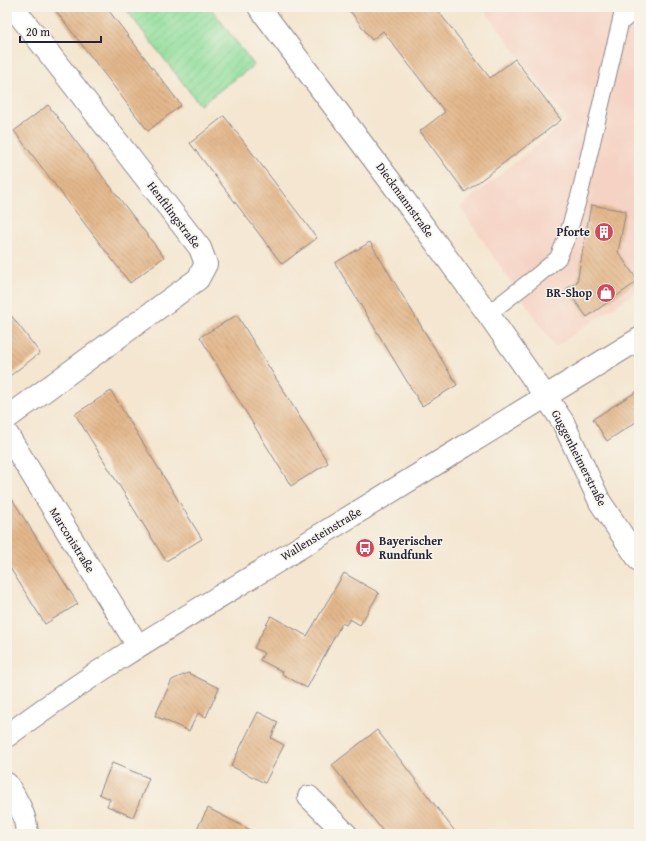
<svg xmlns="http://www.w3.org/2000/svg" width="646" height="841" font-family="'Gentium Book Plus',serif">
<defs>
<pattern id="garden-furrows" width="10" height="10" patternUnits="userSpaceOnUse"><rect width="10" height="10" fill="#8fdd9b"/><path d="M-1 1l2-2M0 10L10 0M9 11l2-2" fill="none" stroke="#7bbd86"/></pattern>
<pattern id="building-back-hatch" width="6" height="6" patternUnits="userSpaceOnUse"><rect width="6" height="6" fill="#e3b78b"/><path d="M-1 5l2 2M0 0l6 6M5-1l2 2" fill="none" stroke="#c29d79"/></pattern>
</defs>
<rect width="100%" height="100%" fill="#f7f3e8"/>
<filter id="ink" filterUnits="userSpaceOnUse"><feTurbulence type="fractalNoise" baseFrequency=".025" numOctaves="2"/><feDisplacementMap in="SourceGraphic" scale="8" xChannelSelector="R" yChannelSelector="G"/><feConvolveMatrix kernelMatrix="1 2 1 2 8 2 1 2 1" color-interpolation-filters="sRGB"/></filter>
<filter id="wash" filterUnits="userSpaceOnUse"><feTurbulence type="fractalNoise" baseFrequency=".012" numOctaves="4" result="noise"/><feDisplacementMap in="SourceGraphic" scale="16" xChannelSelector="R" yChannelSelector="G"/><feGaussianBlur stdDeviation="0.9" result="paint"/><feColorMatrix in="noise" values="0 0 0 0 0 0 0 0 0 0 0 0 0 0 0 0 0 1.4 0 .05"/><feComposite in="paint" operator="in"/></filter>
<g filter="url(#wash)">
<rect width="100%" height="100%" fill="#f4e6d0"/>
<path fill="#f5d2c3" d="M482 7H639V290L555 347 460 207 567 120Z"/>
<path fill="url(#garden-furrows)" stroke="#58806b" d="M124 7H210L254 65 200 105Z"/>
<g id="blocks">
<path fill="url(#building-back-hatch)" d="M53 7H106L181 105 148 131Z
M347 7H435L490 78 515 59 561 120 465 192 420 131 445 112 383 31 372 40Z
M48 105 164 257 130 283 14 131Z
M224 116 317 238 282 264 190 143Z
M591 205 626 211 618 252 638 281 587 317 566 289 577 282Z
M370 242 457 385 422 406 335 263Z
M7 310 40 353 7 378Z
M237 315 328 463 291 486 200 337Z
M639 390V420L607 441 593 419Z
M111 391 202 539 166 561 75 414Z
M7 491 78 604 45 624 7 563Z
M344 573 379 593 360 625 350 619 346 625 342 623 307 688 282 674 283 672 260 660 264 653 254 648 271 616 307 636Z
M188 673 219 688 206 717 198 713 189 731 155 716 172 680Z
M258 712 278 722 271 738 284 745 265 783 231 766Z
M377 730 405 766 457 834H385L332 765Z
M112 763 149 778 133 817 107 806 110 799 99 794Z
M208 808 258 834H194Z"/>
</g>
</g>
<g filter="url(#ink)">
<use href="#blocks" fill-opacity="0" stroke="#8b8486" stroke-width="1"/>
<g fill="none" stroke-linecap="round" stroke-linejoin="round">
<g stroke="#8b8486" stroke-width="18">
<path id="lane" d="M621 22 639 8
M488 314 538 275 558 258 567 237 580 193 624 7"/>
</g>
<g stroke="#8b8486" stroke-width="24">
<path id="street" d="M259 7 400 194 488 314 546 397 563 422 600 502 639 560
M7 418 198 279 206 264 200 248 13 7
M7 434 138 646
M7 784C17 800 26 815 27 834
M309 797 346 834"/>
</g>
<g stroke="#8b8486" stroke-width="24">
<path id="secondary" d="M7 736C93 671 186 617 278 561 398 487 519 413 639 339"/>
</g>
<use href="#lane" stroke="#fff" stroke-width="16"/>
<use href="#street" stroke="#fff" stroke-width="22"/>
<use href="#secondary" stroke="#fff" stroke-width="22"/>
</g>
</g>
<defs>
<g id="building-disc" transform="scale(1)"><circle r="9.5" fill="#d1495b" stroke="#f7f3e8"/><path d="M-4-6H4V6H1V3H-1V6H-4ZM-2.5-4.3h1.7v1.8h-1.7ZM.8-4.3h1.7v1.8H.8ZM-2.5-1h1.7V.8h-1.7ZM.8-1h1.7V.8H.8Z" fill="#fff"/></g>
<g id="shop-disc" transform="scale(1)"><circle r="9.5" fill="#d1495b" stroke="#f7f3e8"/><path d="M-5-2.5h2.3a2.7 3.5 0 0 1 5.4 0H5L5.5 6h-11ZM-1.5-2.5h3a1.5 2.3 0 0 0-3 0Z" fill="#fff"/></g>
<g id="bus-disc" transform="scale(1)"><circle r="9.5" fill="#d1495b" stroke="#f7f3e8"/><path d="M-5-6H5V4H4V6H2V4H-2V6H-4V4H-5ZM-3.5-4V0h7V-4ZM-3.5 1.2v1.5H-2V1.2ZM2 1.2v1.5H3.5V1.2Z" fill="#fff"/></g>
</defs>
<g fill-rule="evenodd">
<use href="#building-disc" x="604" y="232"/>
<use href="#shop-disc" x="606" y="293"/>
<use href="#bus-disc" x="365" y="548"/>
</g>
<g text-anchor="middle" stroke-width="3" stroke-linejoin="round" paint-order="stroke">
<g font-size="12" fill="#22223b" stroke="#f7f3e8">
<text transform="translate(405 200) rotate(54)" y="4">Dieckmannstraße</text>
<text transform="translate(174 215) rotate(53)" y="4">Henftlingstraße</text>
<text transform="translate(579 458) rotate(63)" y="4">Guggenheimerstraße</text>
<text transform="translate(321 534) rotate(-31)" y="4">Wallensteinstraße</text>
<text transform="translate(72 540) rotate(58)" y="4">Marconistraße</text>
</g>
<g font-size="12" font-weight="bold" fill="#22223b" stroke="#f7f3e8" text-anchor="end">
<text x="590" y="236">Pforte</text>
<text x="592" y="297">BR-Shop</text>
<text x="379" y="545" text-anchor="start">Bayerischer<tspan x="379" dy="14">Rundfunk</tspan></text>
</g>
</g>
<rect width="646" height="841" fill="none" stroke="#f7f3e8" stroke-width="24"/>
<path d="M20 36v6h81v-6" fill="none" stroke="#22223b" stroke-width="2"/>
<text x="26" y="36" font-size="12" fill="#22223b" stroke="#f7f3e8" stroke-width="3" paint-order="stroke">20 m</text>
</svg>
